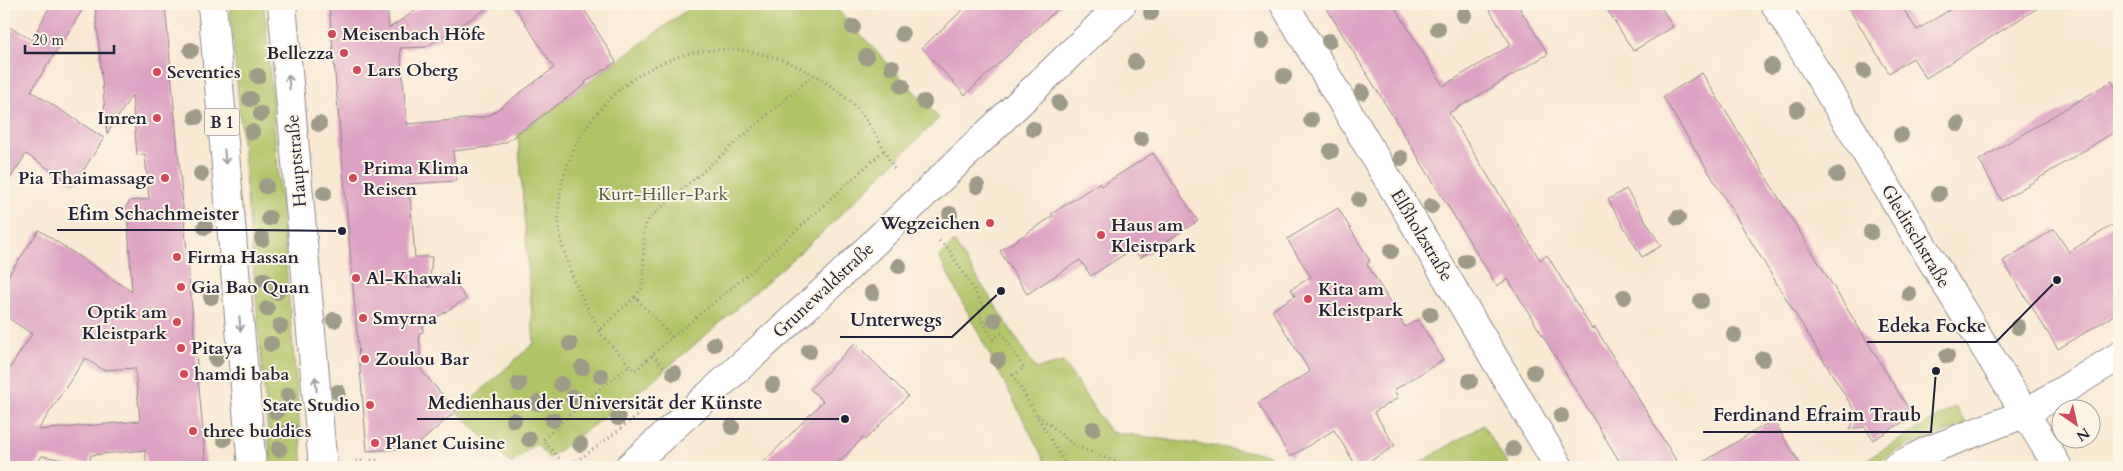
<svg xmlns="http://www.w3.org/2000/svg" width="2123" height="471" font-family="Cardo,serif">
<rect width="100%" height="100%" fill="#fcf5e5"/>
<filter id="ink" filterUnits="userSpaceOnUse"><feTurbulence type="fractalNoise" baseFrequency=".02" numOctaves="2"/><feDisplacementMap in="SourceGraphic" scale="10" xChannelSelector="R" yChannelSelector="G"/><feConvolveMatrix kernelMatrix="1 2 1 2 8 2 1 2 1" color-interpolation-filters="sRGB"/></filter>
<filter id="wash" filterUnits="userSpaceOnUse"><feTurbulence type="fractalNoise" baseFrequency=".0096" numOctaves="4" result="noise"/><feDisplacementMap in="SourceGraphic" scale="20" xChannelSelector="R" yChannelSelector="G"/><feGaussianBlur stdDeviation="1.12" result="paint"/><feColorMatrix in="noise" values="0 0 0 0 0 0 0 0 0 0 0 0 0 0 0 0 0 1.4 0 .05"/><feComposite in="paint" operator="in"/></filter>
<g filter="url(#wash)">
<rect width="100%" height="100%" fill="#f9e9d3"/>
<path fill="#b2c467" stroke="#6a7351" d="M230 4H264L303 467H271Z
M695 4H832L939 118 825 230 720 323 647 385 549 458 536 443 511 464 458 412 534 343 518 134Z
M954 242 1036 369 1063 362 1110 432 1268 454 1277 467H1048L939 257Z
M1955 407 1966 423C1945 435 1922 439 1900 449 1882 457 1875 467 1854 467Z
M1483 425 1509 467H1413Z"/>
<g id="blocks">
<path fill="#dda2c3" fill-rule="evenodd" d="M51 4H86L31 91 104 138 74 185 26 154 4 188V24L32 40Z
M95 4H165L206 467H147L145 450 91 455 89 465 42 456 35 467H4V377L32 334 4 315V282L39 230 132 292 128 221 119 216 130 201 149 199 145 154 137 155 132 95 107 134ZM85 358 103 370 135 368 140 421 38 430Z
M329 4H387L389 28 426 4H494L426 47 400 48 407 124 478 118 490 115 554 68 513 4H581L616 62 585 82 586 84 506 142 489 147 453 151 456 181 409 184 415 257H432L429 288 449 274 466 299 423 326V332L419 333 421 370 456 411 414 448 367 451Z
M969 4H1063L965 95 922 48Z
M1324 4H1393L1443 86 1511 45 1486 4H1517L1548 54 1449 113 1540 260 1547 255 1592 329 1595 327 1680 467H1623L1508 279 1497 286Z
M1604 4H1659L1673 27 1633 51Z
M1846 4H1900L1917 30 1959 4H2044L1926 78 1913 58 1889 73Z
M1702 73 1913 416 1873 440 1865 427 1850 429 1857 415 1663 97Z
M2112 81 2119 94V129L2002 201 1979 160Z
M1153 153 1198 221 1140 258 1134 248 1091 276 1080 260 1027 294 1000 251 1053 216 1051 214 1099 183 1101 186Z
M1626 189 1661 246 1642 257 1608 200Z
M1338 208 1370 261 1367 264 1405 327 1418 319 1443 360 1394 390 1398 398 1374 412 1395 446 1360 467H1357L1334 430 1290 457 1258 403 1310 372 1272 310 1295 296 1291 289 1311 277 1287 239Z
M2119 221V312L2058 349 2003 261 2054 229 2069 252Z
M855 343 908 396 865 440 863 438 834 467H759L823 401 810 389Z
M1773 420 1802 467H1695Z"/>
</g>
</g>
<g filter="url(#ink)">
<use href="#blocks" fill-opacity="0" stroke="#8e8687" stroke-width="1"/>
<g fill="none" stroke-linecap="round" stroke-linejoin="round">
<g stroke="#8e8687" stroke-width="30">
<path id="minor" d="M1284 4 1559 467
M1775 4 2058 467
M1896 467 1929 450 2024 414 2119 356"/>
</g>
<g stroke="#8e8687" stroke-width="30">
<path id="major" d="M212 4 252 467
M282 4 323 467
M629 467 826 289 1122 4"/>
</g>
<path stroke="#8e8687" stroke-width="3" stroke-dasharray="1 4" stroke-linecap="butt" d="M939 241 948 248 984 306 977 312 993 339 1002 333 1024 368 1013 375 1067 467
M635 297 643 286 644 233 646 223 653 215 813 75
M600 330C582 299 566 269 560 233 548 144 625 56 713 50 760 46 809 66 845 97 868 116 882 145 895 171
M672 337 635 297 598 331 635 371 672 337 753 270 884 150
M652 355 671 374
M1038 415 1075 446 1130 467
M559 458 543 440 587 399 629 366
M356 461 379 460V467
M568 467 602 443 650 406"/>
<use href="#minor" stroke="#fff" stroke-width="28"/>
<use href="#major" stroke="#fff" stroke-width="28"/>
</g>
<g fill="#9e9b88">
<circle cx="1151" cy="13" r="8"/>
<circle cx="1464" cy="15" r="8"/>
<circle cx="853" cy="27" r="8"/>
<circle cx="1438" cy="29" r="8"/>
<circle cx="902" cy="34" r="8"/>
<circle cx="1262" cy="41" r="8"/>
<circle cx="1329" cy="41" r="8"/>
<circle cx="191" cy="50" r="8"/>
<circle cx="866" cy="57" r="8"/>
<circle cx="1135" cy="62" r="8"/>
<circle cx="1771" cy="66" r="8"/>
<circle cx="892" cy="67" r="8"/>
<circle cx="1864" cy="71" r="8"/>
<circle cx="258" cy="76" r="8"/>
<circle cx="1284" cy="76" r="8"/>
<circle cx="902" cy="86" r="8"/>
<circle cx="1362" cy="92" r="8"/>
<circle cx="250" cy="99" r="8"/>
<circle cx="924" cy="102" r="8"/>
<circle cx="1059" cy="103" r="8"/>
<circle cx="1797" cy="110" r="8"/>
<circle cx="261" cy="114" r="8"/>
<circle cx="196" cy="117" r="8"/>
<circle cx="1311" cy="120" r="8"/>
<circle cx="319" cy="124" r="8"/>
<circle cx="1958" cy="124" r="8"/>
<circle cx="1033" cy="129" r="8"/>
<circle cx="252" cy="132" r="8"/>
<circle cx="1901" cy="135" r="8"/>
<circle cx="1141" cy="139" r="8"/>
<circle cx="1331" cy="151" r="8"/>
<circle cx="1401" cy="158" r="8"/>
<circle cx="201" cy="174" r="8"/>
<circle cx="1837" cy="175" r="8"/>
<circle cx="266" cy="186" r="8"/>
<circle cx="977" cy="186" r="8"/>
<circle cx="324" cy="193" r="8"/>
<circle cx="1939" cy="194" r="8"/>
<circle cx="1359" cy="200" r="8"/>
<circle cx="1431" cy="206" r="8"/>
<circle cx="950" cy="214" r="8"/>
<circle cx="269" cy="218" r="8"/>
<circle cx="1678" cy="218" r="8"/>
<circle cx="205" cy="227" r="8"/>
<circle cx="1871" cy="232" r="8"/>
<circle cx="262" cy="239" r="8"/>
<circle cx="1391" cy="251" r="8"/>
<circle cx="1466" cy="261" r="8"/>
<circle cx="899" cy="266" r="8"/>
<circle cx="264" cy="280" r="8"/>
<circle cx="277" cy="292" r="8"/>
<circle cx="872" cy="293" r="8"/>
<circle cx="1909" cy="294" r="8"/>
<circle cx="211" cy="297" r="8"/>
<circle cx="1624" cy="297" r="8"/>
<circle cx="1701" cy="301" r="8"/>
<circle cx="267" cy="309" r="8"/>
<circle cx="1430" cy="314" r="8"/>
<circle cx="334" cy="320" r="8"/>
<circle cx="994" cy="320" r="8"/>
<circle cx="280" cy="326" r="8"/>
<circle cx="2018" cy="327" r="8"/>
<circle cx="1734" cy="335" r="8"/>
<circle cx="271" cy="344" r="8"/>
<circle cx="570" cy="344" r="8"/>
<circle cx="714" cy="344" r="8"/>
<circle cx="809" cy="351" r="8"/>
<circle cx="1947" cy="356" r="8"/>
<circle cx="216" cy="359" r="8"/>
<circle cx="1763" cy="359" r="8"/>
<circle cx="998" cy="360" r="8"/>
<circle cx="582" cy="368" r="8"/>
<circle cx="1534" cy="372" r="8"/>
<circle cx="674" cy="373" r="8"/>
<circle cx="601" cy="376" r="8"/>
<circle cx="1470" cy="381" r="8"/>
<circle cx="519" cy="384" r="8"/>
<circle cx="561" cy="384" r="8"/>
<circle cx="773" cy="385" r="8"/>
<circle cx="338" cy="392" r="8"/>
<circle cx="288" cy="395" r="8"/>
<circle cx="573" cy="397" r="8"/>
<circle cx="538" cy="403" r="8"/>
<circle cx="276" cy="412" r="8"/>
<circle cx="1561" cy="416" r="8"/>
<circle cx="618" cy="418" r="8"/>
<circle cx="514" cy="420" r="8"/>
<circle cx="553" cy="420" r="8"/>
<circle cx="732" cy="427" r="8"/>
<circle cx="1093" cy="429" r="8"/>
<circle cx="290" cy="430" r="8"/>
<circle cx="224" cy="439" r="8"/>
<circle cx="529" cy="439" r="8"/>
<circle cx="580" cy="444" r="8"/>
<circle cx="279" cy="449" r="8"/>
<circle cx="1513" cy="449" r="8"/>
</g>
<defs><path id="oneway-shaft" d="M-6 0H5M1.5-3L5.5 0L1.5 3" fill="none" stroke-width="1.6" stroke-linecap="round" stroke-linejoin="round" transform="scale(1.25)"/></defs>
<g stroke="#9c9ca7">
<use href="#oneway-shaft" transform="translate(289 82) rotate(-95)"/>
<use href="#oneway-shaft" transform="translate(225 157) rotate(85)"/>
<use href="#oneway-shaft" transform="translate(240 324) rotate(85)"/>
<use href="#oneway-shaft" transform="translate(316 384) rotate(-95)"/>
</g>
</g>
<g fill="#d1495b" stroke="#fcf5e5" stroke-width="2">
<circle cx="332" cy="34" r="5"/>
<circle cx="344" cy="53" r="5"/>
<circle cx="357" cy="70" r="5"/>
<circle cx="157" cy="72" r="5"/>
<circle cx="157" cy="118" r="5"/>
<circle cx="165" cy="178" r="5"/>
<circle cx="353" cy="178" r="5"/>
<circle cx="990" cy="223" r="5"/>
<circle cx="1101" cy="235" r="5"/>
<circle cx="177" cy="257" r="5"/>
<circle cx="356" cy="278" r="5"/>
<circle cx="181" cy="287" r="5"/>
<circle cx="1308" cy="299" r="5"/>
<circle cx="363" cy="318" r="5"/>
<circle cx="177" cy="322" r="5"/>
<circle cx="181" cy="348" r="5"/>
<circle cx="365" cy="359" r="5"/>
<circle cx="184" cy="374" r="5"/>
<circle cx="370" cy="405" r="5"/>
<circle cx="193" cy="431" r="5"/>
<circle cx="375" cy="443" r="5"/>
</g>
<g text-anchor="middle" stroke-width="4" stroke-linejoin="round" paint-order="stroke">
<rect fill="#fcf5e5" stroke="#63616e" stroke-width="1" x="204.5" y="108.5" width="35" height="27" rx="4"/>
<g font-size="16" font-weight="bold" fill="#22223b">
<text x="222" y="128">B 1</text>
</g>
<g font-size="18" font-weight="bold" fill="#22223b" stroke="#fcf5e5" text-anchor="start">
<text x="342" y="40">Meisenbach Höfe</text>
<text x="334" y="59" text-anchor="end">Bellezza</text>
<text x="367" y="76">Lars Oberg</text>
<text x="167" y="78">Seventies</text>
<text x="147" y="124" text-anchor="end">Imren</text>
<text x="363" y="174">Prima Klima<tspan x="363" dy="21">Reisen</tspan></text>
<text x="155" y="184" text-anchor="end">Pia Thaimassage</text>
<text x="980" y="229" text-anchor="end">Wegzeichen</text>
<text x="1111" y="231">Haus am<tspan x="1111" dy="21">Kleistpark</tspan></text>
<text x="187" y="263">Firma Hassan</text>
<text x="366" y="284">Al-Khawali</text>
<text x="191" y="293">Gia Bao Quan</text>
<text x="1318" y="295">Kita am<tspan x="1318" dy="21">Kleistpark</tspan></text>
<text x="167" y="318" text-anchor="end">Optik am<tspan x="167" dy="21">Kleistpark</tspan></text>
<text x="373" y="324">Smyrna</text>
<text x="191" y="354">Pitaya</text>
<text x="375" y="365">Zoulou Bar</text>
<text x="194" y="380">hamdi baba</text>
<text x="360" y="411" text-anchor="end">State Studio</text>
<text x="203" y="437">three buddies</text>
<text x="385" y="449">Planet Cuisine</text>
</g>
<g font-size="18" fill="#22223b" stroke="#fcf5e5">
<text transform="translate(296 161) rotate(-95)" y="6">Hauptstraße</text>
<text transform="translate(1422 235) rotate(59)" y="6">Elßholzstraße</text>
<text transform="translate(1916 236) rotate(59)" y="6">Gleditschstraße</text>
<text transform="translate(823 290) rotate(-43)" y="6">Grunewaldstraße</text>
</g>
<g font-size="18" fill="#545b4a" stroke="#fcf5e5">
<text x="663" y="200">Kurt-Hiller-Park</text>
</g>
</g>
<path fill="none" stroke="#22223b" stroke-width="2" d="M342 231L249 230H57M1001 291L952 337H840M2057 280L1996 342H1867M845 419L772 419H417M1936 371L1931 432H1703"/>
<g fill="#22223b" stroke="#fcf5e5" stroke-width="2">
<circle cx="342" cy="231" r="5"/>
<circle cx="1001" cy="291" r="5"/>
<circle cx="2057" cy="280" r="5"/>
<circle cx="845" cy="419" r="5"/>
<circle cx="1936" cy="371" r="5"/>
</g>
<g font-size="19" text-anchor="middle" font-weight="bold" fill="#22223b" stroke="#fcf5e5" stroke-width="4" stroke-linejoin="round" paint-order="stroke">
<text x="153" y="220">Efim Schachmeister</text>
<text x="896" y="326">Unterwegs</text>
<text x="1932" y="332">Edeka Focke</text>
<text x="595" y="409">Medienhaus der Universität der Künste</text>
<text x="1817" y="421">Ferdinand Efraim Traub</text>
</g>
<rect width="2123" height="471" fill="none" stroke="#fcf5e5" stroke-width="20"/>
<g transform="translate(2076 424) rotate(146)"><circle r="24" fill="#fcf5e5" stroke="#a5a1a1"/>
<path d="M0-4L9 19L0 12L-9 19Z" fill="#d1495b"/>
<text y="-8" font-size="14" font-weight="bold" text-anchor="middle" fill="#22223b">N</text>
</g>
<path d="M25 45v8h89v-8" fill="none" stroke="#22223b" stroke-width="2.5"/>
<text x="32" y="45" font-size="15" fill="#22223b" stroke="#fcf5e5" stroke-width="4" paint-order="stroke">20 m</text>
</svg>
